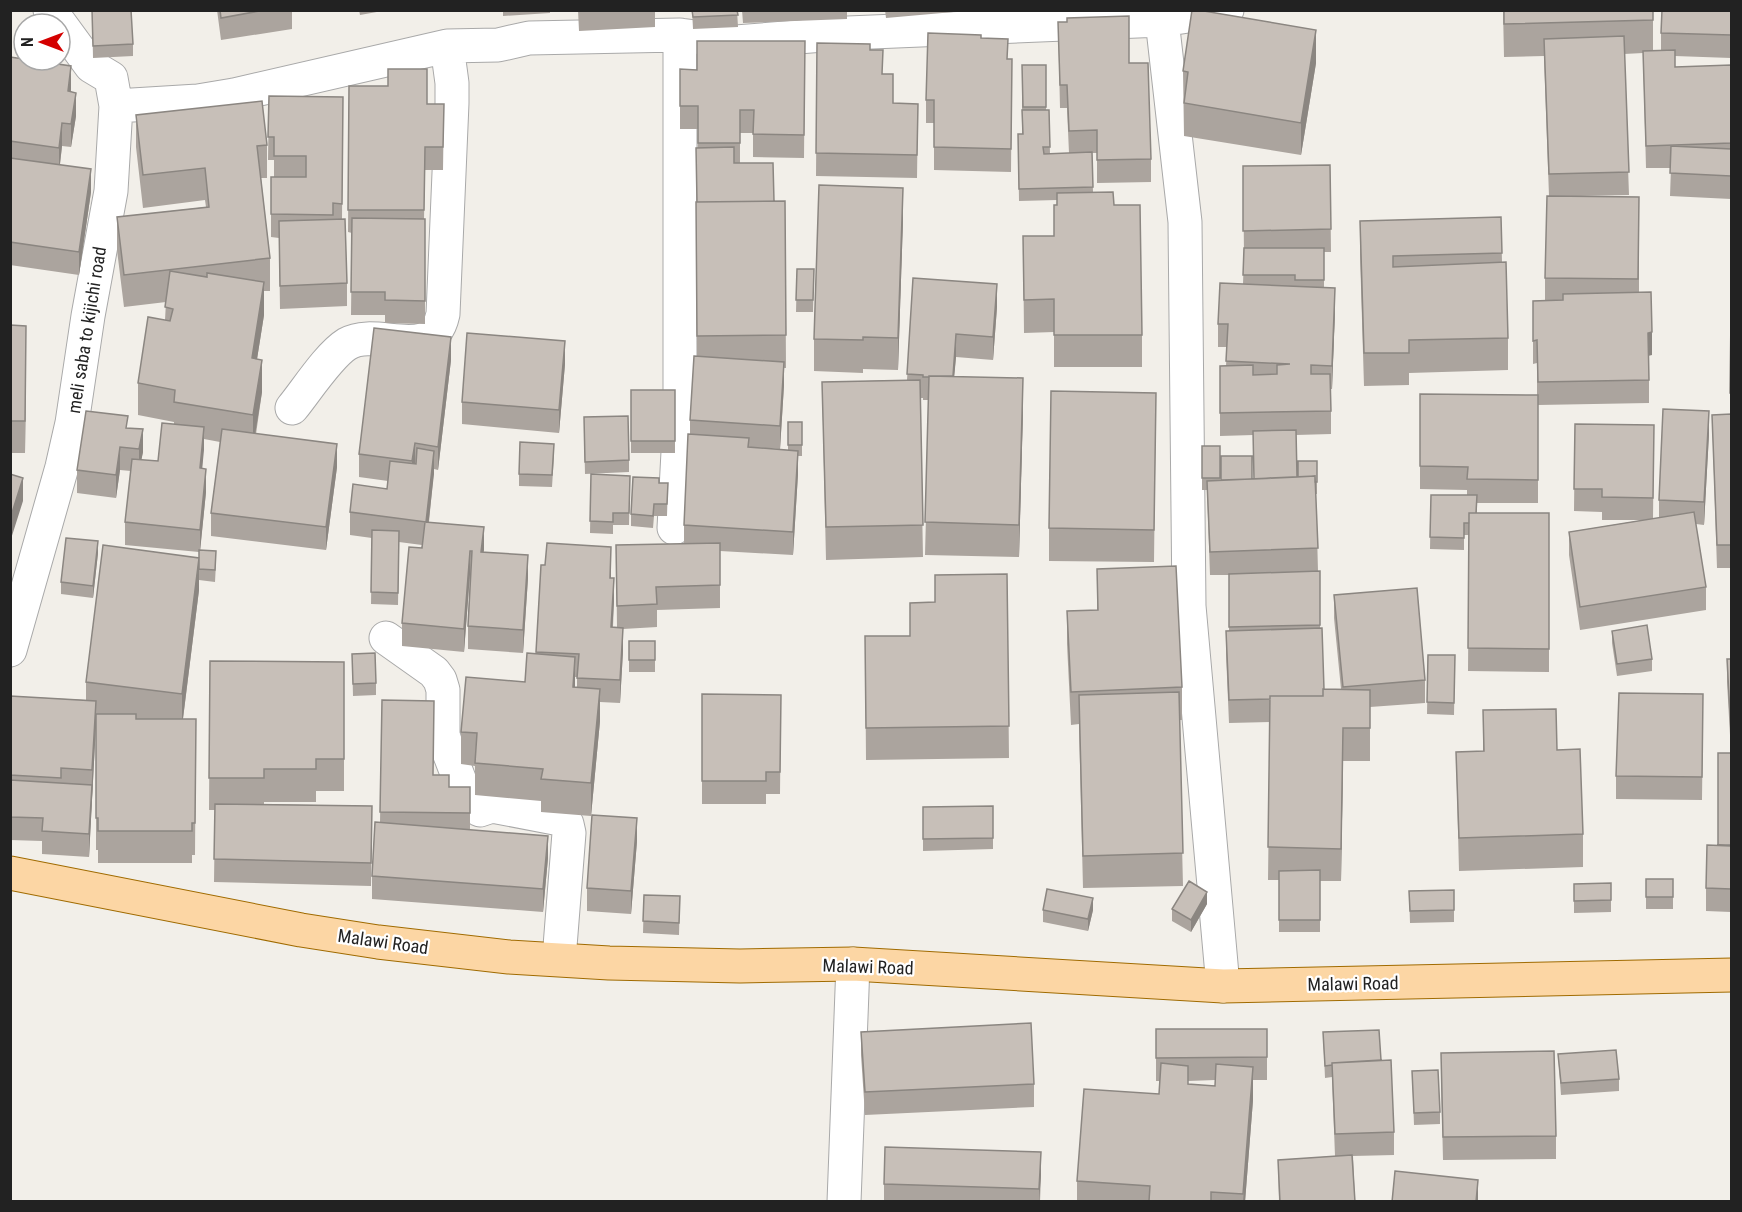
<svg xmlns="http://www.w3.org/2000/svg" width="1742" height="1212" font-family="'Roboto Condensed',sans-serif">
<rect width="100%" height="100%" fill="#f2efe9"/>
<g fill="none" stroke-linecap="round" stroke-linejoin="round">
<g stroke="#a9a9a9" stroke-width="35">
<path id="minor" d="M1162 20 1185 222 1189 606 1223 986
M116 106 198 101 234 95 447 46 498 45 529 38 680 35 736 42 848 33 1162 20 1227 10
M292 408C306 391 329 355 347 344 378 326 432 365 443 314L452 103V83L447 46
M674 528 680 414V35
M386 638 434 672 440 680 443 690V735L448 750 463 789 480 810 492 806 560 819 567 824 569 833 559 959
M10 650 62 467 72 423 88 316 111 191 116 106 111 78 91 66 50 10
M844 1202 853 964"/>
</g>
<g stroke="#a06b00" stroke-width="35">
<path id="primary" d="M10 873 301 930 378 942 509 957 609 963 740 966 853 964 1223 986 1732 975"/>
</g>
<use href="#minor" stroke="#fff" stroke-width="33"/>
<use href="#primary" stroke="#fcd6a4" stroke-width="33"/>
</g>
<path fill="#aba49e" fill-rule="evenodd" d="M92 10 133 44V56L93 58Z
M217 10H292V29L221 40Z
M359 10H388L360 15Z
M503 10H550V13L503 16Z
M578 10H655V27L579 31Z
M692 10H737L738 27 693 29Z
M742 10H847V19L743 23Z
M885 10H976L886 18Z
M1503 10H1653V51H1661V33L1731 10V58L1675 56V67L1731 65V199L1670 196 1671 168H1646L1643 53 1624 54 1629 195 1581 196 1639 197V293L1652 355H1649V403L1538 405V503H1477V513H1549V672L1468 671 1469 535H1464V550L1430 549 1431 495H1467V490L1420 489V394L1537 395V363L1533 364V301L1545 300V278L1549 196 1544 56 1504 57Z
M1058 22H1067L1129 63 1151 159V182L1097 183V153H1092L1093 192 1114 205 1142 335V367H1054V332L1024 333 1023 236H1054L1057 200 1019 201 1018 134H1022V65H1046V110H1049L1050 154 1069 153 1067 108H1060Z
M981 38 1008 59H1012L1011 172 934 170V123H926V100Z
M805 41 804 158 753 157V133H740V163L774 201H785L786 368H784V385L780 449 749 447 788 450V422H802V456H798V474L793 555 720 551V608L657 610V627L623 629V651L620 703 600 702V721L591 816 541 812V801L475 795V766L461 764V732L525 682 536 654 541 565 611 570V578L614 601 613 627 617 628 616 545 684 544V525L690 434V420L697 356 696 234 698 129H680V69L697 70ZM575 677H577V687H575Z
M817 43 870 50 883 74 893 103 918 104 917 178 816 176Z
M10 57 71 89V92L76 116 71 147 62 146 60 165 91 192 79 275 10 265Z
M1316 63 1301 155 1184 136 1183 71Z
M349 86 427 104H444L443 170H425L424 219H425V324L385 323V315H351L352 233 348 232Z
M269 96 343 97 342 219 347 283V306L280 309 279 238 271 237V177H274V160H268Z
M136 115 267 145V178H261L270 258V291H264V315L257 359 262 392 256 434 337 467 326 550 211 536V513L220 442 204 439 202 468 206 492 200 550 216 563 215 582 199 580V590L183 719H196L195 855H192V863H98V850H96V724L89 857 42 854V841L10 840V696L86 700V682L199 558V552L125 545V522L131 471 120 470 116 498 77 493V470L128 428 143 452 141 460 158 461 174 424V422L138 415V383L165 320 166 302 124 307 117 250V217L206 207 205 200 143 208 136 147Z
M1330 165 1331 252H1324V288L1335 311 1332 389H1331V434L1296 435 1297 477H1298L1317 461V494H1316L1318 571 1269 573 1320 571V628L1324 689H1341L1334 618V595L1425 680V703L1370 707V761H1343L1341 881H1320V932H1279V880H1268L1270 722 1229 723 1226 654V631H1229V575H1210L1207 490H1202V446H1220V481L1254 479 1253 435 1220 436V366H1226L1227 347H1218V324L1243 284 1244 254 1243 166Z
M1501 217 1502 262 1508 338V370L1409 373V385L1364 386 1360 254V221Z
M903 220 898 370 863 369V373L814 371V339Z
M797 269H814L813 312H796Z
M913 278 997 307 993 360 956 357 954 376 1023 411 1019 557 925 555 929 400H923V398H920L923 557 826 560 822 382 907 380Z
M1731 316V568H1717L1712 415 1730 414Z
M10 325 26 358 25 453H10Z
M451 360 438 470 434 469 429 522 528 578 523 653 468 649V626L470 574 464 652 402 646V623L422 545 399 542 398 605 371 604 372 538 350 535V512L387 489 388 481 359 477V454Z
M565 364 559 433 462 424V402Z
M631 390H675V453H631Z
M1156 393 1154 562 1049 561V528Z
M1575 424 1654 425 1653 519 1659 518V500L1709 434 1704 525 1696 524 1706 587V610L1580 630 1569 555V532L1643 520H1602V512L1574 511Z
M584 429 629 460V472L585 474Z
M554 456 552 487 519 486V474Z
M591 474 630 476 629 525H613V534L590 533Z
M659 483H668L667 516H654L653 528 631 526V514Z
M98 553 93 598 61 594V582Z
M1097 569 1182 687V720H1179L1183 886 1083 888 1079 724 1071 725 1067 644V611L1097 610Z
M1007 574 1009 758 866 760 865 636H910L935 602Z
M1612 631 1652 659V671L1617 676 1612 643Z
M629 641H655V672H629Z
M352 654 376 683V695L353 696Z
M1428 655H1455L1454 715 1427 714Z
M1727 659H1731V912L1706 911V888L1718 846V753H1731L1727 682Z
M210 661 344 662V791H316V802H264V804L372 806 371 886 214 882 215 810H209Z
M702 694 781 695 780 794H766V804H702Z
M382 700 433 775 449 787H470V830L548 858 543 912 372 899V876L380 823Z
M1483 710 1583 834V867L1459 871 1456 752 1483 751Z
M1703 717 1702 800 1616 799V776Z
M993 806V849L923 851V807Z
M637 841 631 914 587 911V888Z
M1646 879H1673V909H1646Z
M1611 883V912L1574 913V884Z
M1454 890V922L1410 923 1409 891Z
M644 895 680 896 679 935 643 933Z
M1207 904 1191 932 1172 921V909Z
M1043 910H1093L1088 931 1043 922Z
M1156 1029H1267V1080H1253V1100L1245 1202H1077V1181L1159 1094 1160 1081H1156ZM1215 1080V1086L1188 1084V1081Z
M861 1032 1034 1084V1107L865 1115 861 1055Z
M1323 1032 1381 1060 1394 1132V1155L1353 1156 1355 1202H1279L1278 1160 1335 1156 1332 1077 1325 1078Z
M1558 1054 1619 1079V1091L1561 1095Z
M1412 1071 1440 1112V1124L1414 1125Z
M1441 1076 1556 1136V1159L1443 1160Z
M1041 1175 1040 1202H884V1184Z"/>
<path fill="#8b8681" d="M1316 30V63L1301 155V123Z
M71 66V89L68 114V91Z
M76 93V116L71 147V124Z
M62 123V146L59 171V148Z
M91 169V192L79 275V252Z
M903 188V220L898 370V338Z
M264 282V315L252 391V358Z
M997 284V307L993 360V337Z
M1335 288V311L1332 389V366Z
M26 326V358L25 453V421Z
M1652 332V355L1648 356V333Z
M956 334V357L952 402V379Z
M451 337V360L438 470V447Z
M565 341V364L559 433V410Z
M262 360V392L253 447V415Z
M784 362V385L780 449V426Z
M1023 378V411L1019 557V525Z
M1709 411V434L1704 525V502Z
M204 427V450L200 491V468Z
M143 429V452L139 472V449Z
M415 443V466L412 484V461Z
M337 444V467L326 550V527Z
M120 447V470L116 498V475Z
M434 451V474L426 545V522Z
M798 451V474L793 555V532Z
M206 469V492L200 552V530Z
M23 478V501L10 542V519Z
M484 527V550L481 575V552Z
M98 541V553L93 598V586Z
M611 547V570L610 601V578Z
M470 551V574L464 652V629Z
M528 555V578L523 653V630Z
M199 558V590L182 726V694Z
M614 578V601L611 650V627Z
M623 628V651L620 703V680Z
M575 657V689L573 687Z
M600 689V721L591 816V783Z
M96 701V724L89 857V834Z
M1343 728V761L1341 881V849Z
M637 818V841L631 914V891Z
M548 836V858L543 912V889Z
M1207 892V904L1191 932V920Z
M1093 898V910L1088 931V919Z
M1253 1067V1100L1245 1202H1243Z
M1041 1152V1175L1039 1202V1189Z
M1478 1180V1202H1476Z"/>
<path fill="#c7bfb8" stroke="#8b8681" stroke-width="1.5" d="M92 10H131L133 44 93 46Z
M220 10H265L221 18Z
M692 10H737L738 15 693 17Z
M1192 10H1198L1316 30 1301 123 1184 103 1188 72 1183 71Z
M1504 10H1653V20L1504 24Z
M1662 10H1731V35L1661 33Z
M1129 16V63H1148L1151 159 1097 160V130L1069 131 1067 85H1060L1058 22H1067V18Z
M928 33 981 35V38L1008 39 1007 59H1012L1011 149 934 147V100H926Z
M1624 36 1629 172 1549 174 1544 39Z
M697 41H805L804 135 753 134 754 110H740V143H698V106H680V69L697 70Z
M817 43 870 44V50H883L882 74H893V103L918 104 917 155 816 153Z
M1675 50V67L1731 65V143L1646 146 1643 51Z
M10 57 71 66 68 91 76 93 71 124 62 123 59 148 10 141Z
M1022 65H1046V107H1023Z
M388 69H427V104H444L443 147H425L424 210H348L349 86H388Z
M269 96 343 97 342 204 333 203V215L271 214V177H306V156H274V137H268Z
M262 101 267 145 257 146 270 258 124 275 117 217 209 207 205 168 143 175 136 115Z
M1022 110H1049L1050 147H1043L1044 154 1092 152 1093 187 1019 189 1018 134H1023Z
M1671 146 1731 149V176L1670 173Z
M734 147V163H773L774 201 697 202 696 148Z
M10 158 91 169 79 252 10 242Z
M1330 165 1331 229 1243 231V166Z
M819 185 903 188 898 338 863 337V340L814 339Z
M1113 192 1114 205H1140L1142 335H1054V299L1024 300 1023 236H1054V205H1057V193Z
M1547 196 1639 197 1638 279 1545 278Z
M785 201 786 335 697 336 696 202Z
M1501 217 1502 253 1393 256V267L1506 262 1508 338 1409 340V353H1364L1360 221Z
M352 218 425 219V301L385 300V292H351Z
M345 219 347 283 280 286 279 221Z
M1244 248H1324V280H1295V275H1243Z
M797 269H814L813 300H796Z
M170 271 207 277V273L264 282 252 358 262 360 253 415 174 402 175 390 138 383 148 317 170 321 173 309 165 307Z
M913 278 997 284 993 337 956 334 953 376H929V377H923V375L907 374Z
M1220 283 1335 288 1332 366 1311 365V374H1330L1331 411 1220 413V366L1253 365V375L1277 374V365L1290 364 1226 361 1228 324H1218Z
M1651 292 1652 332 1648 333 1649 380 1538 382 1537 340 1533 341V301L1563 300V294Z
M1731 316V393H1730Z
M10 325 26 326 25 421H10Z
M374 328 451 337 438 447 415 443 412 461 359 454Z
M467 333 565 341 559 410 462 402Z
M694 356 784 362 780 426 690 420Z
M929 376 1023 378 1019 525 925 522Z
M920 380 923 525 826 527 822 382Z
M631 390H675V441H631Z
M1051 391 1156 393 1154 530 1049 528Z
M1420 394 1538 395V480L1467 479 1468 467 1420 466Z
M1663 409 1709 411 1704 502 1659 500Z
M86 411 128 416 126 428 143 429 139 449 120 447 116 475 77 470Z
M1731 414V545H1717L1712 415Z
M628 416 629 460 585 462 584 417Z
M788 422H802V445H788Z
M162 423 204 427 200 468 206 469 200 530 125 522 132 459 158 461Z
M1575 424 1654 425 1653 498 1602 497V489H1574Z
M222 429 337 444 326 527 211 513Z
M1296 430 1297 477 1254 479 1253 431Z
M688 434 749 438 748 447 798 451 793 532 684 525Z
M520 442 554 444 552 475 519 474Z
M1202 446H1220V478H1202Z
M417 448 434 451 426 522 350 512 353 484 387 489 390 461 416 464Z
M1221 456H1252V479L1221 480Z
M1298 461H1317V482H1315V476L1298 477Z
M10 474 23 478 10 519Z
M591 474 630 476 629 513H613V522L590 521Z
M1315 476 1318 548 1210 552 1207 481Z
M633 477 659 478V483H668L667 504H654L653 516 631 514Z
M1431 495H1477L1476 513H1469V523H1464V538L1430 537Z
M1694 512 1706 587 1580 607 1569 532Z
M1469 513H1549V649L1468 648Z
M425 522 484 527 481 552 528 555 523 630 468 626 472 551H470L464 629 402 623 409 547 422 548Z
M372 530 399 531 398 593 371 592Z
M66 538 98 541 93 586 61 582Z
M547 543 611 547 610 578H614L611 627 623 628 620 680 577 678 579 654 536 652 541 565H545Z
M720 543V585L656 587 657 604 617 606 616 545Z
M103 545 199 558 182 694 86 682Z
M199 550 216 551 215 570 199 569Z
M1176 566 1182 687 1071 692 1067 611 1098 610 1097 569Z
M1320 571V625L1229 627V574Z
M1007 574 1009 726 866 728 865 636H910V603L935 602V575Z
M1417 588 1425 680 1343 687 1334 595Z
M1647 625 1652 659 1617 664 1612 631Z
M1322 628 1324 689H1323V696H1270V699L1229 700 1226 631Z
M629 641H655V660H629Z
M375 653 376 683 353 684 352 654Z
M527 653 575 657 573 687 600 689 591 783 541 779 543 769 475 763 477 733 461 732 466 677 525 682Z
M1428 655H1455L1454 703 1427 702Z
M1727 659H1731V732Z
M210 661 344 662V759H316V769H264V778H209Z
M1323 689 1370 690V728H1343L1341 849 1268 847 1270 696H1323Z
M1179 692 1183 853 1083 856 1079 695Z
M1619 693 1703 694 1702 777 1616 776Z
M702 694 781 695 780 772H766V781H702Z
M10 696 96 701 92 770 61 768V778L10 775Z
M382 700 434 701 433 775H449V787H470V813L380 812Z
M1556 709 1557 750 1580 749 1583 834 1459 838 1456 752 1484 751 1483 710Z
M96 714H136V719H196L195 823H192V831H98V818H96Z
M1718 753H1731V845H1718Z
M10 780 92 785 89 834 42 831 43 818 10 817Z
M215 804 372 806 371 863 214 859Z
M993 806V838L923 839V807Z
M592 815 637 818 631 891 587 888Z
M375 822 548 836 543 889 372 876Z
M1707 845 1731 846V889L1706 888Z
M1320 870V920H1279V871Z
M1646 879H1673V897H1646Z
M1189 881 1207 892 1191 920 1172 909Z
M1611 883V900L1574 901V884Z
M1047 889 1093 898 1088 919 1043 910Z
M1454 890V910L1410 911 1409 891Z
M644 895 680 896 679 923 643 921Z
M1031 1023 1034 1084 865 1092 861 1032Z
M1156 1029H1267V1057L1156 1058Z
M1379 1030 1381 1060 1332 1063V1065L1325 1066 1323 1032Z
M1616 1050 1619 1079 1561 1083 1558 1054Z
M1554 1051 1556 1136 1443 1137 1441 1053Z
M1391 1060 1394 1132 1335 1134 1332 1063Z
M1161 1063 1188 1066V1084L1215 1086 1216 1064 1253 1067 1243 1194 1211 1192V1202L1149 1201 1150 1186 1077 1181 1084 1089 1159 1094Z
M1438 1070 1440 1112 1414 1113 1412 1071Z
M885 1147 1041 1152 1039 1189 884 1184Z
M1352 1155 1355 1202H1280L1278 1160Z
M1395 1171 1478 1180 1476 1202H1392Z"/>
<g text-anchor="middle" stroke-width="4.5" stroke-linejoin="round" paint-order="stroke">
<g font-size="18" fill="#222" stroke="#fff">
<text transform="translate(87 330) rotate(-81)" y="6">meli saba to kijichi road</text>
<text transform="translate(383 942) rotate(8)" y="6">Malawi Road</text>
<text transform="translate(868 967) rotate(2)" y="6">Malawi Road</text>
<text transform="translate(1353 984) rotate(-1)" y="6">Malawi Road</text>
</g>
</g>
<rect width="1742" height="1212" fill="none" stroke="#222222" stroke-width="24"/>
<g transform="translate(42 42) rotate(270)"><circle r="28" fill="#ffffff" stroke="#a7a7a7" stroke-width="1.5"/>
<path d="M0-4.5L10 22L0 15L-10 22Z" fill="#d40000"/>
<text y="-9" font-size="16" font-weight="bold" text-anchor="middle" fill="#222222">N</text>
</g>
</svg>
